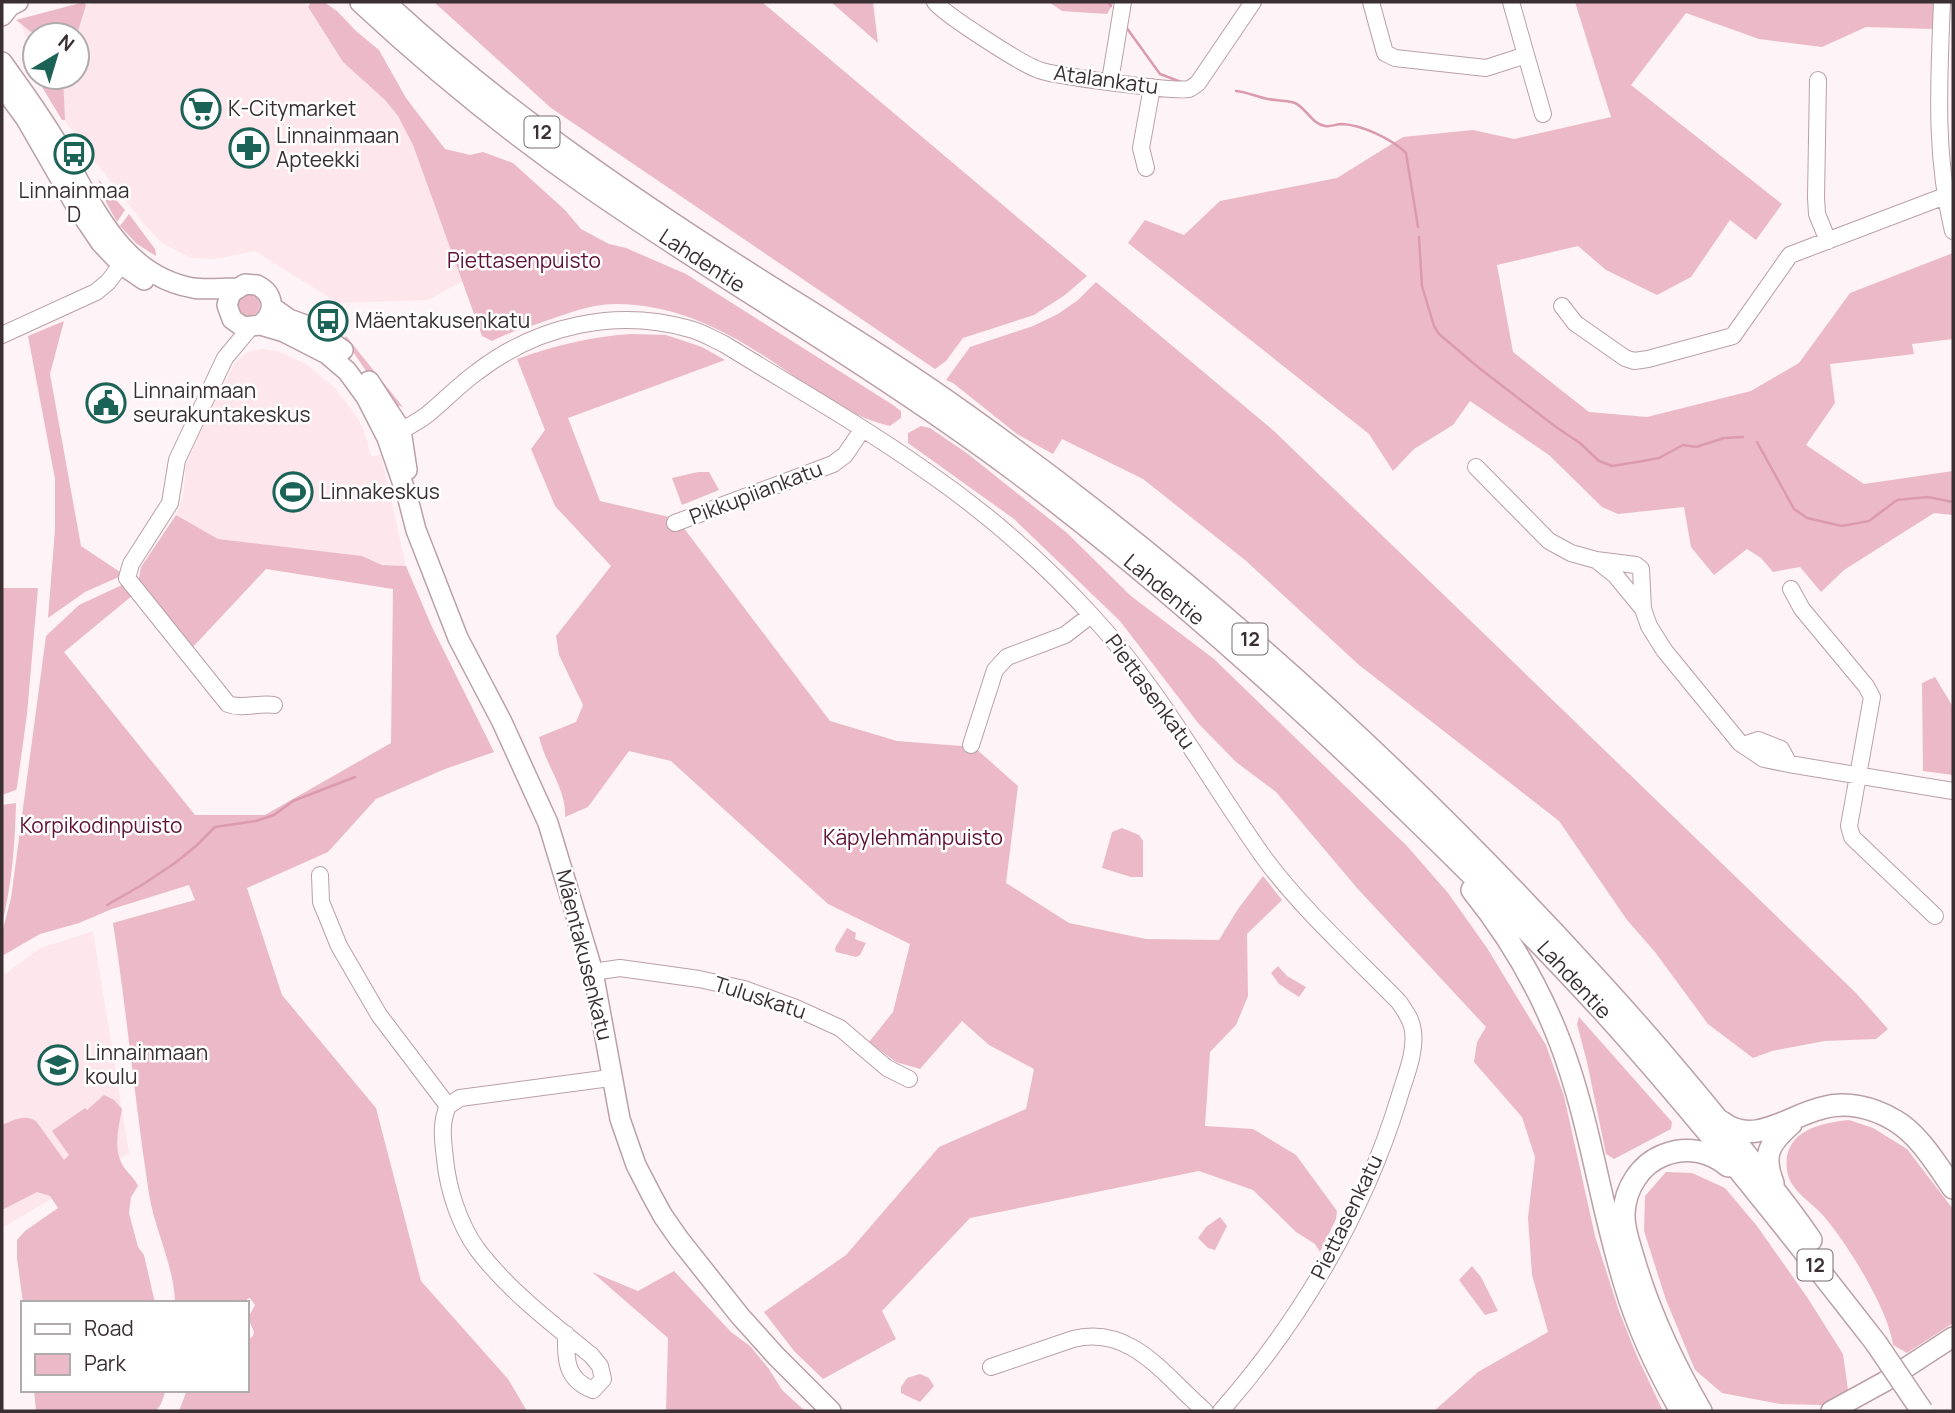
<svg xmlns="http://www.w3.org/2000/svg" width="1955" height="1413" font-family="Manrope,sans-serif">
<rect width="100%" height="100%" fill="#fef3f6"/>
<path fill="#fde6ec" d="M100 2H304L343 62 385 100 398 116 413 145 463 281 428 300 338 303 255 251 215 259 191 258 162 243 140 219 91 156 52 103 39 77H77V35H35V61L22 27 26 18Z
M262 349 278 351 306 364 336 389 357 417 364 431 371 456 381 455 406 566 382 565 362 556 218 539 176 515 183 497 186 465 210 410 235 363 247 352Z
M93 931 129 1153 2 1228V976L41 948Z"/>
<path fill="#ebb9c8" d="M84 2 86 5 78 31H41L42 35H35L16 20Z
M311 2H324L337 11 356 31 379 50 406 98 445 149 470 155 483 152 513 163 565 210 581 229 609 244 626 248 686 274 893 405 901 411V418L890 426C848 416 812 389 778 365 727 331 677 304 615 304 589 304 561 316 537 324 522 329 507 333 492 341L482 336 413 145 398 116 385 100 343 62 308 7Z
M434 2H762L1087 276 1065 295 1034 315 963 338 946 361 935 369 551 108Z
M831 2H873L878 43Z
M1049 2H1114L1107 14 1062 11Z
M1575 2H1933V29L1866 27 1822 47 1759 39 1686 13 1631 85 1782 204 1756 240 1730 220 1691 277 1657 295 1606 270 1578 246 1497 265 1513 352 1589 412 1647 417 1751 391 1799 363 1850 293 1953 253V339L1912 344 1914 354 1830 364 1835 403 1806 445 1864 484 1953 471V515L1934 513 1844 570 1821 592 1800 567 1773 572 1761 558 1747 549 1714 575 1691 547 1684 507 1618 514 1602 507 1549 455 1470 401 1453 425 1414 449 1393 471 1369 434 1128 243 1145 220 1184 235 1220 201 1337 178 1403 137 1473 130 1514 139 1611 117Z
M36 77H63L65 120H62Z
M98 179 125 210 117 222 107 204Z
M129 214 155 249 156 256 137 244 120 226Z
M1096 282 1274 431 1856 993 1888 1029 1876 1039 1825 1041 1772 1051 1753 1058 1708 1024 1655 952 1627 920 1559 821 1359 665 1245 560 1143 479 1062 439 1053 454 1017 434 953 383 946 380 970 347 1033 326 1058 314 1078 300Z
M238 305a11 11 0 1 1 22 0a11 11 0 1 1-22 0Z
M64 321 50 374 81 546 120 572 121 576 85 592 48 618 55 529V479L28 336Z
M631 334 666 335 702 347 725 360 568 418 600 501 669 517 683 527 830 721 897 741 974 747 1018 786 1006 883 1069 923 1146 939 1219 940 1238 909 1263 876 1282 900 1247 934 1248 996 1236 1025 1210 1052 1205 1126 1253 1129 1296 1155 1337 1211 1336 1219 1320 1252 1315 1244 1296 1232 1253 1190 1199 1171 970 1218 882 1311 896 1339 823 1379 794 1351 764 1312 846 1255 939 1147 1026 1109 1034 1069 989 1045 962 1021 920 1069 896 1062 869 1042 893 1012 910 944 828 904 671 761 629 751 588 807 565 817C567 790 545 764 539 737L576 722 583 705 559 655 556 636 611 566 555 506 531 449 545 430 517 359C557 345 589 337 631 334Z
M346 336 403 407C379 402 361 357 343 340Z
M921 426 930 428 968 454 1067 533 1131 596 1214 659 1407 846 1448 893 1487 948 1546 1045 1564 1096 1595 1236 1619 1311 1636 1354 1663 1411H1434L1478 1372 1548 1332 1532 1275 1528 1218 1535 1157 1522 1117 1474 1062 1477 1042 1486 1027 1357 888 1276 792 1236 762 1198 723 1120 621 1014 519 908 443V433Z
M698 472H709L719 490 682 505 672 478Z
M176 515 218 539 362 556 382 565 406 566 432 627 494 752 445 769 376 799 328 852 247 888 282 995 376 1108 421 1281 508 1379 527 1411H179L187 1390H247V1341L253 1336 254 1332 248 1318 255 1305 250 1298 247 1299 246 1303H175C174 1265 155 1231 149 1194 135 1104 127 1013 113 923L195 900 189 885 112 909 79 923 40 934 2 956V933L11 898 46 636 79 605 124 584 133 595 64 652 195 815H265L391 743 393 589 266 569 191 649 138 582 141 567Z
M2 588H38L27 714 17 787 16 790 2 795Z
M1935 677 1953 707V775L1923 771 1922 683Z
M16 803C15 844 12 884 2 924V805Z
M1122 828 1139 835 1143 841V877H1131L1102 868 1112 832Z
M847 928 856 933 855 939 866 943 860 955 856 957 836 952 835 948Z
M1278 966 1287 976 1306 987 1299 997 1279 984 1271 973Z
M1579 1017 1672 1122 1671 1129 1614 1159 1606 1154 1587 1062 1577 1024Z
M104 1095 114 1100 122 1109C119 1126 113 1148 122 1164 127 1173 134 1177 138 1186L131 1197 129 1213 138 1247 144 1255 155 1303H23L17 1258V1240L25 1231 58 1208 50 1196 37 1192 2 1210V1125C14 1120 24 1114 36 1121L64 1160 69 1155 52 1131 85 1108 87 1110Z
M1849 1120 1873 1128 1907 1149 1953 1209V1323L1907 1353 1893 1345C1889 1311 1848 1245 1826 1219 1814 1203 1789 1191 1787 1170 1782 1131 1820 1123 1849 1120Z
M1666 1172 1692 1173 1725 1188 1757 1226 1807 1297 1843 1354 1848 1390 1822 1405 1780 1404 1722 1393 1695 1370 1666 1300 1644 1231 1645 1196Z
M1220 1217 1227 1226 1215 1250 1208 1248 1198 1238 1206 1227Z
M1472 1266 1481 1277 1498 1311 1485 1315 1459 1280Z
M674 1271 731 1332 750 1346 769 1369 782 1390 805 1411H666L668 1338 592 1272 638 1291Z
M920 1374 929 1378 934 1386 920 1402 901 1393V1387L907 1378Z
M34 1390H166L161 1404 156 1411H36Z"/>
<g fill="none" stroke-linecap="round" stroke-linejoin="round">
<path stroke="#db9aae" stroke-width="2.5" d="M1108 2 1111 6
M1126 27 1160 74 1181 82
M1236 91C1247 92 1257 97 1268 99 1277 101 1287 100 1295 103 1306 108 1312 124 1325 126 1331 127 1336 124 1342 124 1362 125 1392 139 1406 153L1418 227
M1419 237 1422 286 1434 326 1439 334 1479 368 1556 427 1580 443 1599 461 1612 466 1643 461 1659 458 1683 445 1696 447 1724 438 1743 437
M1757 442 1794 509 1807 518 1842 526 1869 521 1897 500 1928 497 1953 502
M107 905 142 885 175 863 196 846 215 827 256 821 274 815 293 801 355 777"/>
<g stroke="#baa0a7" stroke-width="18">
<path id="minor" d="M935 2C944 14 1023 65 1039 70 1055 76 1175 92 1189 89 1192 88 1195 85 1198 83L1253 2
M1371 2 1385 53 1395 58 1486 68 1526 55 1511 2
M1942 2C1939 81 1934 153 1953 231
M1526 55 1543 114
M1818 80 1816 198 1817 214 1828 241
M1110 81 1123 2
M1146 168 1141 148 1152 87
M1562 306 1575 323 1625 358 1634 361 1648 359 1733 336 1790 255 1945 196
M250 328 225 358 177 460 170 503 131 564 127 578 228 704C243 710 259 702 274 705
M2 335 96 292 108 282 128 256
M391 436C403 429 417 423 428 414 445 400 459 385 477 372 538 325 616 308 690 329 702 332 713 339 724 344 792 386 861 425 926 471 987 513 1044 563 1093 617 1162 692 1207 778 1265 859 1301 908 1356 958 1399 1002 1405 1011 1412 1020 1413 1031 1416 1053 1405 1077 1399 1098 1364 1213 1300 1321 1221 1411
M1476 467 1549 541 1571 553 1596 560 1615 575 1643 609
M675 523 833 464 845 455 862 430
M1596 560 1636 565 1641 569 1643 609 1649 626 1664 650 1740 743 1764 759 1789 764 1953 791
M1791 589 1802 609 1866 686 1872 697 1849 826 1852 837 1935 916
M971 745 995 670 1007 657 1065 635 1091 615
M1743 745 1758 740 1781 749 1789 764
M320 875 321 902 339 946 379 1015 448 1106C440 1124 443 1140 445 1159 448 1189 459 1224 477 1249 508 1290 551 1323 591 1355L600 1366 603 1379 593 1390C565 1379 566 1360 566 1334
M593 972 620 968 699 979 744 989 796 1008 840 1028 887 1068 909 1079
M448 1106 460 1098 610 1078
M991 1367 1073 1339C1132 1324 1166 1378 1205 1411"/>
</g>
<g stroke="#baa0a7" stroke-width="22">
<path id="major" d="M2 16 10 6 18 2
M2 62C25 94 48 126 67 160 97 213 125 276 193 288 207 290 222 288 236 288
M2 86 26 119 76 206 101 243 122 265 144 280
M272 307 289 319 308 326 343 350
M260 325C276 313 275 294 257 285L245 284 231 293 227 305 232 319 243 327 260 325 284 332 327 354 347 371 366 397 387 438 408 499 416 530 458 638 502 722 548 823 593 972 620 1119 636 1165 652 1196 663 1216 679 1239 740 1316 776 1356 831 1411
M369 381 401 430 407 470
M1831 1411 1884 1382 1953 1337"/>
</g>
<g stroke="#baa0a7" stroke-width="24">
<path id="highway" d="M361 2C433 69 510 132 591 188 731 285 880 369 1017 472 1156 577 1285 692 1410 814 1476 878 1541 943 1603 1011 1699 1117 1788 1230 1876 1343
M384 2C484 95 597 175 711 249 797 305 885 356 968 416 1195 578 1405 769 1593 975 1643 1029 1690 1085 1736 1142 1762 1174 1788 1206 1811 1240
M1472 890C1509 936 1539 987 1560 1042 1590 1120 1600 1205 1625 1285 1638 1329 1658 1371 1681 1411
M1722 1122C1754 1147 1788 1116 1822 1108 1846 1101 1872 1107 1894 1120 1919 1134 1937 1165 1953 1188
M1773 1183C1762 1155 1769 1143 1791 1124
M1701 1411C1673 1363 1650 1314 1634 1260 1630 1245 1623 1229 1624 1213 1625 1189 1640 1164 1664 1155 1687 1146 1710 1151 1728 1166"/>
</g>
<use href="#minor" stroke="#fff" stroke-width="16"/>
<use href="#major" stroke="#fff" stroke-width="19"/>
<use href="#highway" stroke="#fff" stroke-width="21"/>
<g stroke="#baa0a7" stroke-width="24" stroke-linecap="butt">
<path id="highway-bridge" d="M1876 1343 1922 1411"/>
</g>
<use href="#highway-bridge" stroke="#fff" stroke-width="21"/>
</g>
<defs>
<g id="supermarket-ring" transform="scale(2.0125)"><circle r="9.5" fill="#fff" stroke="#1c6357" stroke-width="1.5"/><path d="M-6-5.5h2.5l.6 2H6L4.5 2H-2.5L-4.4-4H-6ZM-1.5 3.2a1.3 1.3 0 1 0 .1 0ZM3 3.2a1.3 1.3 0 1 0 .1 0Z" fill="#1c6357"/></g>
<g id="pharmacy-ring" transform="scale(2.0125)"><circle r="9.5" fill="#fff" stroke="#1c6357" stroke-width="1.5"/><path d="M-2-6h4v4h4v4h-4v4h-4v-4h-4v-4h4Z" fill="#1c6357"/></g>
<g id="bus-ring" transform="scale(2.0125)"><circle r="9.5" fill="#fff" stroke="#1c6357" stroke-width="1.5"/><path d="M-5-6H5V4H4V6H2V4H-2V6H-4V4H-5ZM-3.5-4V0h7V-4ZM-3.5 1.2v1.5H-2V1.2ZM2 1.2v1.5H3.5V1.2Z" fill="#1c6357"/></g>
<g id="civic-ring" transform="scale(2.0125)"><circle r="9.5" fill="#fff" stroke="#1c6357" stroke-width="1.5"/><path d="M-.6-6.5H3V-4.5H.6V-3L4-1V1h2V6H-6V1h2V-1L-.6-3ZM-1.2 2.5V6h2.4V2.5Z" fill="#1c6357"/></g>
<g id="stadium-ring" transform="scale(2.0125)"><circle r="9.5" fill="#fff" stroke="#1c6357" stroke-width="1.5"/><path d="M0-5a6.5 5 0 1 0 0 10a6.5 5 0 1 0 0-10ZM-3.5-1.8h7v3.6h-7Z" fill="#1c6357"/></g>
<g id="school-ring" transform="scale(2.0125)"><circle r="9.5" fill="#fff" stroke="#1c6357" stroke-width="1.5"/><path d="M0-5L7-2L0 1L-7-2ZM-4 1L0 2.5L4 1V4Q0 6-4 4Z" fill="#1c6357"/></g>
</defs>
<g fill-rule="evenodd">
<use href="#supermarket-ring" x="201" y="109"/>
<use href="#pharmacy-ring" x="249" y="148"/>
<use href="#bus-ring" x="74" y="154"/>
<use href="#bus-ring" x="328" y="321"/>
<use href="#civic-ring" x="106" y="403"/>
<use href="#stadium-ring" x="293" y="492"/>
<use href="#school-ring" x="58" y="1065"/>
</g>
<g text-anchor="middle" stroke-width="5" stroke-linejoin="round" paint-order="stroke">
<g fill="#fff" stroke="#756d70" stroke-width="2">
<rect x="524.5" y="116.5" width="35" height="31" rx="5"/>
<rect x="1232.5" y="623.5" width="35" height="31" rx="5"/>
<rect x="1797.5" y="1249.5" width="35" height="31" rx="5"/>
</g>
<g font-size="19" font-weight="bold" fill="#3a2f32">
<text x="542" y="139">12</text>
<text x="1250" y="646">12</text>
<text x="1815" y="1272">12</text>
</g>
<g font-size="21" fill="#3a2f32" stroke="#fff">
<text transform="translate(1106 80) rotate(8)" y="7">Atalankatu</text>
<text transform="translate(702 261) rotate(33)" y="7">Lahdentie</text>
<text transform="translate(756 493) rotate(-21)" y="7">Pikkupiiankatu</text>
<text transform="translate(1164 590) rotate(40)" y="7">Lahdentie</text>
<text transform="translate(1150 692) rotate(54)" y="7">Piettasenkatu</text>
<text transform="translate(584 955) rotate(76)" y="7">Mäentakusenkatu</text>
<text transform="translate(1574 980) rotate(47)" y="7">Lahdentie</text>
<text transform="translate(760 998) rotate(18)" y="7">Tuluskatu</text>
<text transform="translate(1347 1217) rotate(-64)" y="7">Piettasenkatu</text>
</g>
<g font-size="21" fill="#3a2f32" stroke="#fff" text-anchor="start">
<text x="228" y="116">K-Citymarket</text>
<text x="276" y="143">Linnainmaan<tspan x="276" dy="24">Apteekki</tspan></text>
<text x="74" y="198" text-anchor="middle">Linnainmaa<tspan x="74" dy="24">D</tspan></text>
<text x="355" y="328">Mäentakusenkatu</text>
<text x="133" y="398">Linnainmaan<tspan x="133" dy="24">seurakuntakeskus</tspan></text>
<text x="320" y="499">Linnakeskus</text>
<text x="85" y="1060">Linnainmaan<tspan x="85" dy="24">koulu</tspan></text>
</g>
<g font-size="21" fill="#5f1234" stroke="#fff">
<text x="524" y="268">Piettasenpuisto</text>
<text x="101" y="833">Korpikodinpuisto</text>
<text x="913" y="845">Käpylehmänpuisto</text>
</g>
</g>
<rect width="1955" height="1413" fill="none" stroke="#3a2f32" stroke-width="7"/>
<rect x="21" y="1301" width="228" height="91" fill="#ffffff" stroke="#b0acad" stroke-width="2"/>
<rect x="35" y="1324" width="35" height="10" fill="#ffffff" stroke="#b0acad" stroke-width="2"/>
<text x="84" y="1336" font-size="21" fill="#3a2f32">Road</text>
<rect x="35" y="1354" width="35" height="21" fill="#ebb9c8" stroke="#b0acad" stroke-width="2"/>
<text x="84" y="1371" font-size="21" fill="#3a2f32">Park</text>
<g transform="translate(56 56) rotate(38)"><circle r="33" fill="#ffffff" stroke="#b0acad" stroke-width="2"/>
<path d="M0-5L12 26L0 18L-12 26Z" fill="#1c6357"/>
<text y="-10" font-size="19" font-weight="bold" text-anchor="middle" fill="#3a2f32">N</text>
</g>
</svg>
